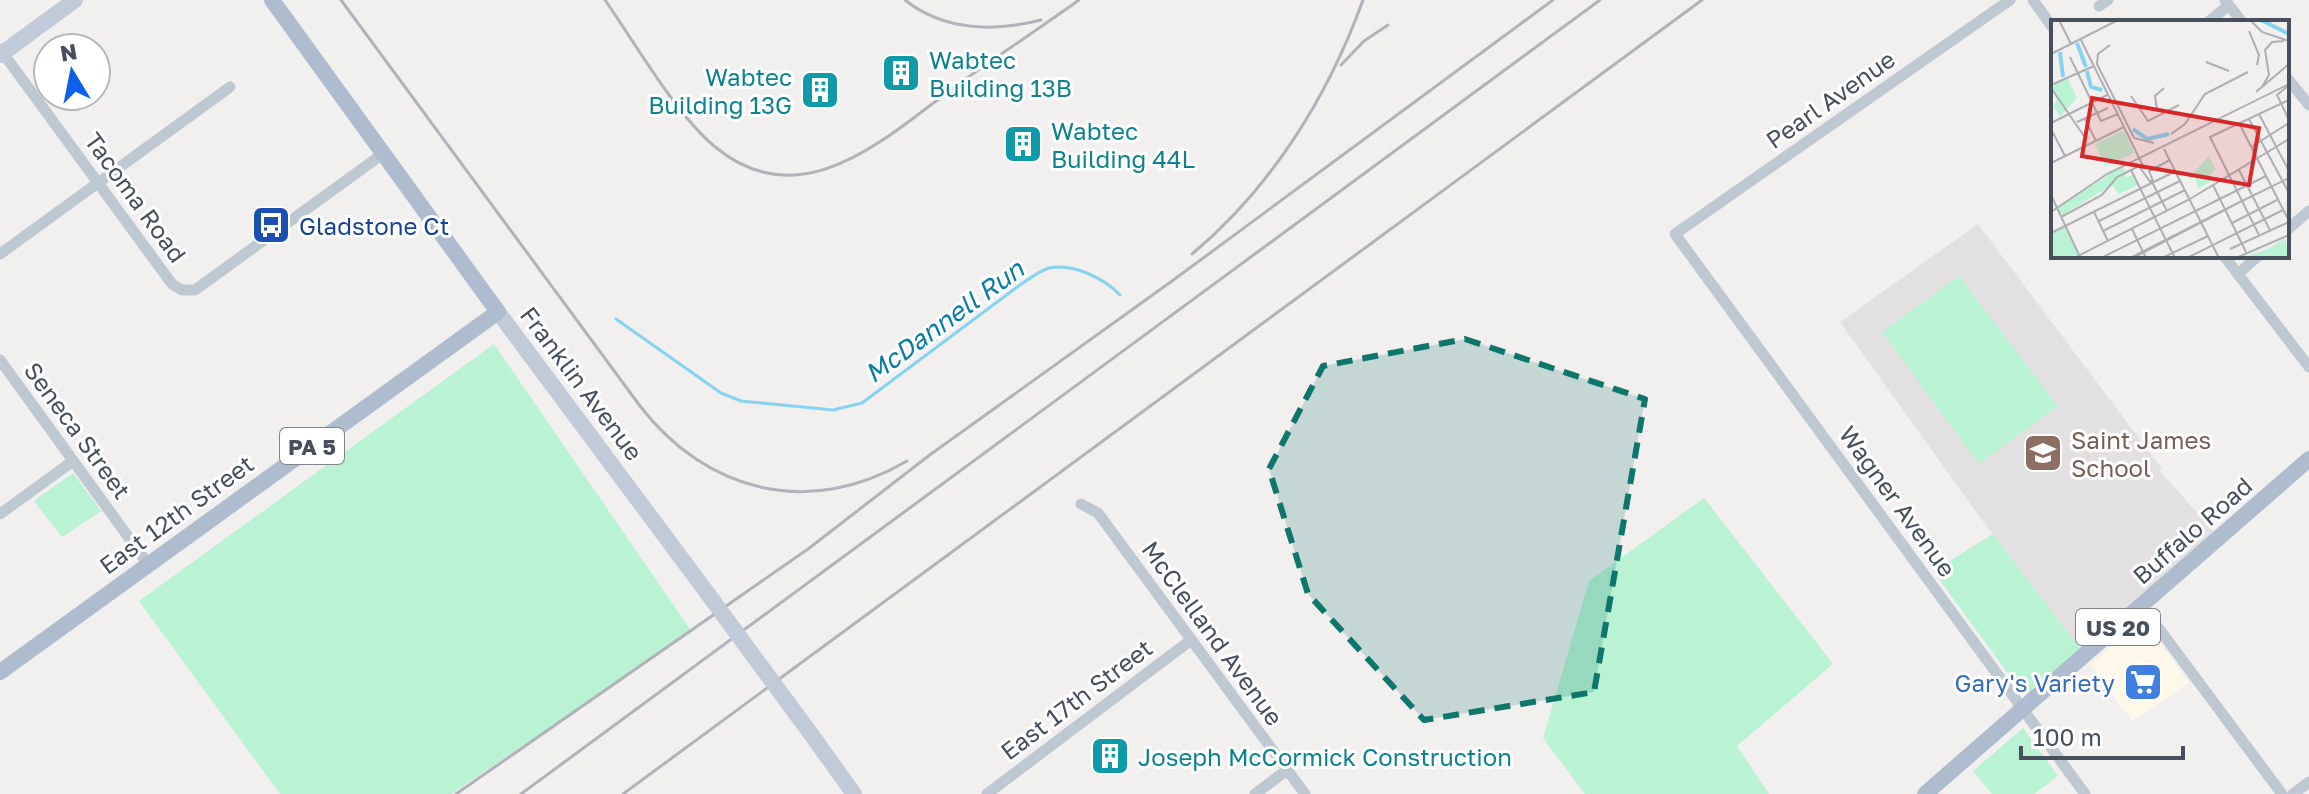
<svg xmlns="http://www.w3.org/2000/svg" width="2309" height="794" font-family="'Golos Text',sans-serif">
	<style>
		.commercial { fill: #fdf8e7 }
		.education { fill: #e3e0e1 }
		.green { fill: #baf2d4 }
		.lines { fill: none; stroke-linecap: round; stroke-linejoin: round }
		.stream { stroke: #85d3f1; stroke-width: 3 }
		.street { stroke: #bec8d2; stroke-width: 11 }
		.secondary { stroke: #c0cad9; stroke-width: 16 }
		.primary { stroke: #adbccf; stroke-width: 16 }
		.rail { stroke: #b0b3ba; stroke-width: 3 }
		.secondary-bridge { stroke: #c0cad9; stroke-width: 16 }
		.marked { fill: #0f766e; fill-opacity: 0.2; stroke: #0f766e; stroke-width: 6; stroke-dasharray: 16 10; stroke-linejoin: round }
		.labels { text-anchor: middle; dominant-baseline: central; stroke-width: 6; stroke-linejoin: round; paint-order: stroke }
		.shield { fill: #fff; stroke: #7e848e; stroke-width: 2 }
		.shield-label { font-size: 22px; font-weight: bold; fill: #46505d }
		.culture-label { font-size: 24px; fill: #0d838f; stroke: #fff; text-anchor: start }
		.street-label { font-size: 24px; fill: #46505d; stroke: #fff }
		.transit-label { font-size: 24px; fill: #164399; stroke: #fff; text-anchor: start }
		.education-label { font-size: 24px; fill: #785e54; stroke: #fff; text-anchor: start }
		.shop-label { font-size: 24px; fill: #366cbe; stroke: #fff; text-anchor: end }
		.water-label { font-size: 26px; font-style: italic; fill: #057baa; stroke: #fff }
		.inset-river { fill: none; stroke: #85d3f1; stroke-width: 4 }
		.inset-road { fill: none; stroke: #adafb5; stroke-width: 2 }
		.view { fill: #d62828; fill-opacity: 0.15; stroke: #d62828; stroke-width: 4 }
		.inset-edge { fill: none; stroke: #46505d; stroke-width: 4 }
	</style>
	<rect width="100%" height="100%" fill="#f2efef"/>
	<path class="commercial" d="M 2141,623 L 2147,625 L 2189,683 L 2132,721 L 2090,664 Z"/>
	<path class="education" d="M 1978,224 L 2162,469 L 2160,471 L 2216,534 L 2082,651 L 1979,516 L 1840,322 Z"/>
	<path class="green" d="M 1959,276 L 2058,406 L 1979,464 L 1882,332 Z
		M 494,344 L 692,632 L 451,794 L 280,794 L 139,601 Z
		M 73,473 L 101,511 L 62,537 L 34,501 Z
		M 1704,498 L 1833,664 L 1737,746 L 1769,794 L 1585,794 L 1543,738 L 1589,581 Z
		M 1993,534 L 2082,651 L 2028,695 L 2021,691 L 1933,571 Z
		M 2023,728 L 2058,776 L 2034,794 L 1992,794 L 1973,771 Z"/>
	<g class="lines">
		<path class="stream" d="M 616,319 L 721,393 L 741,401 L 833,410 L 862,403 L 1020,285 C 1029,279 1039,271 1049,268 C 1073,263 1104,278 1120,295"/>
		<path class="street" d="M 2010,0 L 1675,234 L 2085,794
			M 2033,0 L 2053,28
			M 2225,0 L 2242,22
			M 2099,6 L 2108,0
			M 2208,22 L 2229,5
			M 0,49 L 172,284 L 182,290 L 195,290 L 384,153
			M 2287,78 L 2309,105
			M 2287,230 L 2309,211
			M 0,254 L 230,87
			M 2224,256 L 2309,367
			M 2238,274 L 2258,256
			M 0,360 L 148,564
			M 1081,504 L 1098,513 L 1305,794
			M 0,514 L 73,461
			M 2142,606 L 2282,794
			M 987,794 L 1191,640
			M 1255,794 L 1287,770
			M 2293,794 L 2309,782"/>
		<path class="secondary" d="M 0,55 L 75,0
			M 498,312 L 708,594
			M 816,741 L 854,794"/>
		<path class="primary" d="M 0,672 L 498,312 L 272,0
			M 1925,794 L 2309,459"/>
		<path class="rail" d="M 341,0 L 640,406 C 707,493 810,518 907,461
			M 605,0 C 635,43 675,113 714,146 C 803,221 888,135 960,83 C 999,55 1040,28 1079,0
			M 905,0 C 944,31 995,32 1041,20
			M 1341,65 L 1364,41 L 1388,25
			M 1192,254 C 1271,188 1328,97 1363,0
			M 456,794 L 808,549 L 931,454 L 1172,281 L 1553,0
			M 521,794 L 1600,0
			M 623,794 L 1702,0"/>
		<path class="secondary-bridge" d="M 708,594 L 816,741"/>
	</g>
	<path class="marked" d="M 1465,339 L 1645,399 L 1594,692 L 1424,720 L 1308,594 L 1269,469 L 1323,366 Z"/>
	<defs>
		<symbol id="building-square" viewBox="-11 -11 22 22"><rect x="-9" y="-9" width="18" height="18" rx="4" fill="#0f9aa8" stroke="#fff"/><path d="M-4-6H4V6H1V3H-1V6H-4ZM-2.5-4.3h1.7v1.8h-1.7ZM.8-4.3h1.7v1.8H.8ZM-2.5-1h1.7V.8h-1.7ZM.8-1h1.7V.8H.8Z" fill="#fff"/></symbol>
		<symbol id="bus-square" viewBox="-11 -11 22 22"><rect x="-9" y="-9" width="18" height="18" rx="4" fill="#1a4fb4" stroke="#fff"/><path d="M-5-6H5V4H4V6H2V4H-2V6H-4V4H-5ZM-3.5-4V0h7V-4ZM-3.5 1.2v1.5H-2V1.2ZM2 1.2v1.5H3.5V1.2Z" fill="#fff"/></symbol>
		<symbol id="school-square" viewBox="-11 -11 22 22"><rect x="-9" y="-9" width="18" height="18" rx="4" fill="#8d6e63" stroke="#fff"/><path d="M0-5L7-2L0 1L-7-2ZM-4 1L0 2.5L4 1V4Q0 6-4 4Z" fill="#fff"/></symbol>
		<symbol id="supermarket-square" viewBox="-11 -11 22 22"><rect x="-9" y="-9" width="18" height="18" rx="4" fill="#3f7fe0" stroke="#fff"/><path d="M-6-5.5h2.5l.6 2H6L4.5 2H-2.5L-4.4-4H-6ZM-1.5 3.2a1.3 1.3 0 1 0 .1 0ZM3 3.2a1.3 1.3 0 1 0 .1 0Z" fill="#fff"/></symbol>
	</defs>
	<g fill-rule="evenodd">
		<use href="#building-square" x="879" y="51" width="44" height="44"/>
		<use href="#building-square" x="798" y="68" width="44" height="44"/>
		<use href="#building-square" x="1001" y="122" width="44" height="44"/>
		<use href="#bus-square" x="249" y="203" width="44" height="44"/>
		<use href="#school-square" x="2021" y="431" width="44" height="44"/>
		<use href="#supermarket-square" x="2121" y="660" width="44" height="44"/>
		<use href="#building-square" x="1088" y="734" width="44" height="44"/>
	</g>
	<g class="labels">
		<g class="shield">
			<rect x="280" y="428" width="64" height="36" rx="6"/>
			<rect x="2076" y="609" width="84" height="36" rx="6"/>
		</g>
		<g class="shield-label">
			<text x="312" y="446">PA 5</text>
			<text x="2118" y="627">US 20</text>
		</g>
		<g class="culture-label">
			<text x="929" y="59">Wabtec<tspan x="929" dy="28">Building 13B</tspan></text>
			<text x="792" y="76" text-anchor="end">Wabtec<tspan x="792" dy="28">Building 13G</tspan></text>
			<text x="1051" y="130">Wabtec<tspan x="1051" dy="28">Building 44L</tspan></text>
			<text x="1138" y="756">Joseph McCormick Construction</text>
		</g>
		<g class="street-label">
			<text transform="translate(1830 99) rotate(-35)">Pearl Avenue</text>
			<text transform="translate(136 197) rotate(54)">Tacoma Road</text>
			<text transform="translate(582 383) rotate(53)">Franklin Avenue</text>
			<text transform="translate(78 430) rotate(54)">Seneca Street</text>
			<text transform="translate(1898 501) rotate(54)">Wagner Avenue</text>
			<text transform="translate(176 514) rotate(-36)">East 12th Street</text>
			<text transform="translate(2192 530) rotate(-41)">Buffalo Road</text>
			<text transform="translate(1213 633) rotate(54)">McClelland Avenue</text>
			<text transform="translate(1076 699) rotate(-37)">East 17th Street</text>
		</g>
		<g class="transit-label">
			<text x="299" y="225">Gladstone Ct</text>
		</g>
		<g class="education-label">
			<text x="2071" y="439">Saint James<tspan x="2071" dy="28">School</tspan></text>
		</g>
		<g class="shop-label">
			<text x="2115" y="682">Gary's Variety</text>
		</g>
		<g class="water-label">
			<text transform="translate(944 321) rotate(-36)">McDannell Run</text>
		</g>
	</g>
	<g transform="translate(2051 20)">
		<rect width="238" height="238" fill="#f2efef"/>
		<path d="M 17,59 L 26,78 L 9,97 L 3,87 L 0,91 L 6,80 L 0,65 ZM 73,110 L 83,133 L 54,146 L 44,124 ZM 158,136 L 165,150 L 158,155 L 160,161 L 147,169 L 143,152 ZM 72,146 L 75,157 L 82,155 L 87,165 L 68,174 L 61,165 L 11,195 L 7,187 ZM 14,207 L 27,235 L 1,238 L 0,214 ZM 234,218 L 238,238 L 192,238 L 219,228 Z" fill="#baf2d4"/>
		<path class="inset-river" d="M 210,0 L 238,14M 26,23 L 35,47M 9,32 L 12,57M 36,51 L 40,67 L 51,70M 82,109 L 96,119 L 118,114"/>
		<path class="inset-road" d="M 8,0 L 20,24M 199,0 L 211,12 L 238,21M 198,11 L 208,35 L 206,45M 59,25 L 47,34 L 46,44 L 83,118 L 103,123M 0,34 L 67,0M 19,37 L 50,101 L 67,94M 155,42 L 178,51M 0,65 L 43,46M 238,65 L 226,75 L 238,100M 211,67 L 218,55 L 214,30 L 221,22 L 233,21M 0,68 L 33,116M 205,72 L 238,44M 80,76 L 97,101 L 128,85M 106,89 L 104,76 L 113,68M 208,94 L 238,151M 34,99 L 45,121M 198,99 L 238,173M 26,102 L 57,88M 0,103 L 56,75M 188,103 L 238,201M 73,107 L 93,148M 0,109 L 14,136M 120,114 L 134,104 L 154,74 L 197,52M 200,127 L 238,103M 113,129 L 168,238M 0,143 L 73,107 L 29,18M 80,150 L 124,238M 188,150 L 219,210M 100,160 L 116,191M 102,161 L 98,151 L 119,140M 162,165 L 195,232M 0,175 L 29,237M 189,182 L 238,158M 0,192 L 56,154 L 238,64M 43,192 L 57,221M 10,197 L 51,175 L 66,157 L 88,146 L 100,163M 48,201 L 129,161M 181,203 L 226,180M 81,209 L 95,238M 52,211 L 134,170M 0,213 L 125,151M 208,215 L 159,117 L 238,80M 179,229 L 238,202M 23,238 L 139,179 L 238,119M 50,238 L 215,156M 79,238 L 189,182 L 82,238M 111,238 L 157,216M 136,238 L 232,190M 185,238 L 238,215"/>
		<path class="view" d="M 41,78 L 208,108 L 198,165 L 31,136 Z"/>
		<rect width="238" height="238" class="inset-edge"/>
	</g>
	<g transform="translate(72 72) rotate(350)"><circle r="38" fill="#ffffff" stroke="#b5b9be" stroke-width="2"/>
	<path d="M0-6L14 30L0 20L-14 30Z" fill="#0e5fec"/>
	<text y="-12" font-size="22" font-weight="bold" text-anchor="middle" fill="#46505d">N</text>
	</g>
	<path d="M2021 746v12h162v-12" fill="none" stroke="#46505d" stroke-width="4"/>
	<text x="2033" y="746" font-size="24" fill="#46505d" stroke="#ffffff" stroke-width="6" paint-order="stroke">100 m</text>
</svg>
